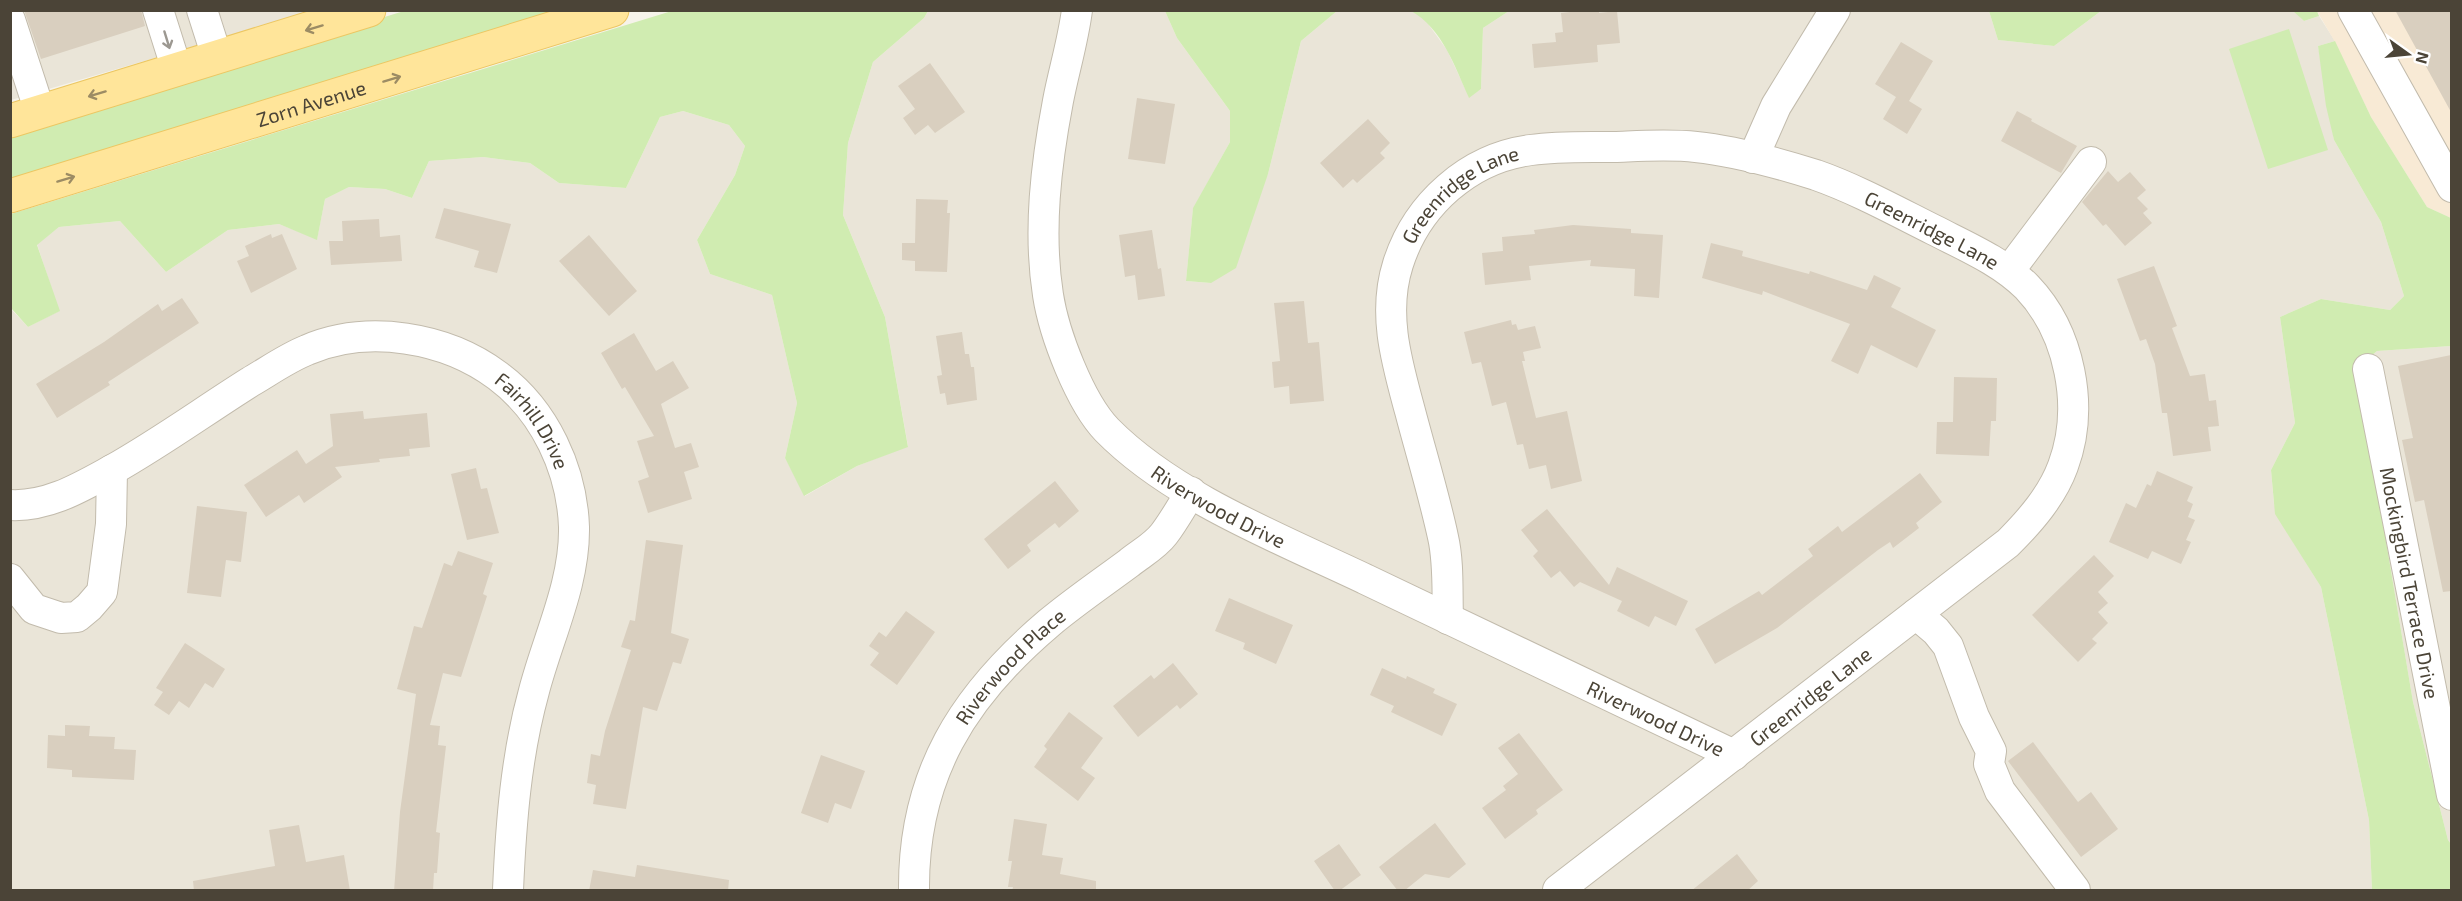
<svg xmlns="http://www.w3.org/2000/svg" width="2462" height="901" font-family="'Exo 2',sans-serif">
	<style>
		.residential { fill: #eae5d8 }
		.commercial { fill: #f8ead5 }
		.green { fill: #d0ecb1 }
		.building { fill: #d9cfbf }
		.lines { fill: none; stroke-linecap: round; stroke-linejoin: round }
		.minor-casing { stroke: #c2bbac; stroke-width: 32 }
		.major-casing { stroke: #ecc763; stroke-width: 35 }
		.minor { stroke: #fff; stroke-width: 30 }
		.major { stroke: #ffe59a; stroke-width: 33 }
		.oneway { stroke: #9c8c64 }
		.oneway2 { stroke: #9c9891 }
		.labels { text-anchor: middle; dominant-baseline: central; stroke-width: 4.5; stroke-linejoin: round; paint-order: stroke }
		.street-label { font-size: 20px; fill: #4b4437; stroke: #fff }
	</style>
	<rect width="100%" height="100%" fill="#f6f3ea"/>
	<path class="residential" d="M 2293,10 L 2304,21 L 2319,16 L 2335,41 L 2318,46 L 2334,140 L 2381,222 L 2404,296 L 2390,310 L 2321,299 L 2280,317 L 2295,423 L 2271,470 L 2274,504 L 2285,529 L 2321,587 L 2369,820 L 2372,890 L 11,890 L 10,308 L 28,327 L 59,311 L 37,244 L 59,227 L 120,221 L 166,272 L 228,230 L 279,224 L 317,239 L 325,199 L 349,187 L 385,189 L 412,198 L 429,161 L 483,157 L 530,163 L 559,183 L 626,188 L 660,117 L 683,111 L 729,125 L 745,146 L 735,175 L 697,240 L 710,274 L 772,295 L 797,403 L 785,458 L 805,496 L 857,466 L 908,446 L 885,317 L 843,215 L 848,143 L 873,62 L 924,18 L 928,11 L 1165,11 L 1177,38 L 1230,111 L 1230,142 L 1193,209 L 1186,281 L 1210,283 L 1268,174 L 1301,41 L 1337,11 L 1411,11 L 1423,17 L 1447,50 L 1469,97 L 1481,89 L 1483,28 L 1509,11 L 1989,11 L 1998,40 L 2054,46 L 2101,11 Z
		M 11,11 L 315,11 L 11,100 Z
		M 2451,346 L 2451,844 L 2448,840 L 2413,702 L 2357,368 L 2377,351 Z"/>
	<path class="commercial" d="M 2317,11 L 2451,11 L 2451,218 L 2427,207 L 2371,117 L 2335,42 Z"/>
	<path class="green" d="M 675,10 L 928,11 L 924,18 L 873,62 L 848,143 L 843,215 L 885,317 L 908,447 L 857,466 L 804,496 L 785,458 L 797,403 L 772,295 L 710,274 L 697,240 L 735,175 L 745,146 L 729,125 L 683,111 L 660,117 L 626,188 L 559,183 L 530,163 L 483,157 L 429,161 L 412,198 L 385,189 L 349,187 L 325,199 L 317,240 L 279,224 L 228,230 L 166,272 L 120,221 L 59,227 L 37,245 L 60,311 L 28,327 L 11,308 L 11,214 Z
		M 404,11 L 564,11 L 11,183 L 11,132 Z
		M 1165,11 L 1337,11 L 1301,41 L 1268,174 L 1236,268 L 1211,283 L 1186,281 L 1193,208 L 1230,142 L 1230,111 L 1177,38 Z
		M 1411,11 L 1509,11 L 1483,28 L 1481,89 L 1469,98 C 1455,67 1442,28 1411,11 Z
		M 1989,11 L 1989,10 L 2101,11 L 2054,46 L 1998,40 Z
		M 2293,11 L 2317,11 L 2319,16 L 2304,21 Z
		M 2289,29 L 2328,150 L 2268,169 L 2229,49 Z
		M 2335,41 L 2371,117 L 2427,207 L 2451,218 L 2451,346 L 2377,351 L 2357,368 L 2413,702 L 2448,840 L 2451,844 L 2451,890 L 2372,890 L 2369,820 L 2321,587 L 2275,514 L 2271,470 L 2295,423 L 2280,317 L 2321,299 L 2390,310 L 2404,296 L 2381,222 L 2334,140 L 2326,106 L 2318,46 Z"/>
	<path class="building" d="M 24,10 L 141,10 L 145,26 L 41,59 Z
		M 1587,10 L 1599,10 L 1599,13 L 1617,11 L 1620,43 L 1597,45 L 1598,62 L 1534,68 L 1532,44 L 1556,42 L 1555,33 L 1563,32 L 1561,13 Z
		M 2395,10 L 2451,10 L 2451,112 Z
		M 1901,42 L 1933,61 L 1909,101 L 1922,109 L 1907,134 L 1883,119 L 1896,97 L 1875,84 Z
		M 930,63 L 965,112 L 935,133 L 928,125 L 915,135 L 903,118 L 915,109 L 898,86 Z
		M 1137,98 L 1175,104 L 1165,164 L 1128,159 Z
		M 2017,111 L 2032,119 L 2031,121 L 2077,146 L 2061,173 L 2001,141 Z
		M 1368,119 L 1390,143 L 1380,153 L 1385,158 L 1357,183 L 1353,179 L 1343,188 L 1320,163 Z
		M 2108,171 L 2118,182 L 2130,172 L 2146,190 L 2137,198 L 2148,209 L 2143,213 L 2152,223 L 2125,246 L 2106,224 L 2103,226 L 2082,202 Z
		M 916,199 L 948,200 L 947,213 L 950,213 L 947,272 L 915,271 L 915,261 L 902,260 L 902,243 L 915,243 Z
		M 444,208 L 511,224 L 497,273 L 474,267 L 479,251 L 435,238 Z
		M 379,219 L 380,237 L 400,235 L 402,261 L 331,265 L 329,241 L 343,241 L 342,221 Z
		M 1573,225 L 1631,229 L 1631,233 L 1663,235 L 1659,298 L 1634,296 L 1635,269 L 1590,266 L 1591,260 L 1529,266 L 1531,280 L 1485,285 L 1482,253 L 1503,251 L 1502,237 L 1535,234 L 1534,230 Z
		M 1152,230 L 1158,269 L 1161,268 L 1165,296 L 1138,300 L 1135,275 L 1125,277 L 1119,235 Z
		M 271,234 L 272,238 L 282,234 L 297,269 L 251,293 L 237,261 L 249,256 L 245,246 Z
		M 589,235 L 637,291 L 609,316 L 559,261 Z
		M 1711,243 L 1743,251 L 1742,256 L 1809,274 L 1810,271 L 1867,290 L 1874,275 L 1901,288 L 1891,307 L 1936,330 L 1917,368 L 1871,345 L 1858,374 L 1831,361 L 1850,324 L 1763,291 L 1762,295 L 1702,278 Z
		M 2154,266 L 2177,326 L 2172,328 L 2190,376 L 2205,374 L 2209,401 L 2216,400 L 2219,426 L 2208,427 L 2211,451 L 2173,456 L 2167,413 L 2162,413 L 2155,364 L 2146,339 L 2140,341 L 2117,279 Z
		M 182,298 L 199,323 L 108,382 L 110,385 L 57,418 L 36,384 L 104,342 L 158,304 L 162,311 Z
		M 1304,301 L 1308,343 L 1319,342 L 1324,401 L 1290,404 L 1289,386 L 1274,388 L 1272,362 L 1280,361 L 1274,303 Z
		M 1511,320 L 1512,325 L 1516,324 L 1518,330 L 1535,326 L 1541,348 L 1523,352 L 1525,361 L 1522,361 L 1536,418 L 1567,411 L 1582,481 L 1551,489 L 1546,465 L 1529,469 L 1523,444 L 1517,445 L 1506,402 L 1492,406 L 1481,362 L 1472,364 L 1464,332 Z
		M 962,332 L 965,354 L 969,354 L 971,367 L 974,367 L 977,400 L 947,405 L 945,393 L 940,394 L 937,376 L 942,375 L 936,336 Z
		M 634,333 L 656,371 L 673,361 L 689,388 L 661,404 L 675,448 L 691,443 L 699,467 L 684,472 L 692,499 L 648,513 L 638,481 L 649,477 L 637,441 L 654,436 L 625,387 L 622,389 L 601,353 Z
		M 2451,355 L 2451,591 L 2443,592 L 2424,500 L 2415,502 L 2402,440 L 2413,438 L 2398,366 Z
		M 1954,377 L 1997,378 L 1996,421 L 1991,421 L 1989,456 L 1936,454 L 1937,422 L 1953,422 Z
		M 363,411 L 364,419 L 427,413 L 430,447 L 409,449 L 410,456 L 379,459 L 380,462 L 335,467 L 342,477 L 304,503 L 299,495 L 266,517 L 244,485 L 297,450 L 306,464 L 333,446 L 330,414 Z
		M 476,468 L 481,489 L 487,488 L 499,533 L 467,540 L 451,474 Z
		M 2157,471 L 2193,487 L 2187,501 L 2193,504 L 2188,517 L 2195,520 L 2186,540 L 2191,542 L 2181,564 L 2152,551 L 2148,559 L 2109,542 L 2126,503 L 2136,508 L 2147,484 L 2151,486 Z
		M 1920,473 L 1942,502 L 1916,523 L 1919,528 L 1893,548 L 1890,542 L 1878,550 L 1777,628 L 1715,664 L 1695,629 L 1759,591 L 1762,595 L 1813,556 L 1808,549 L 1838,526 L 1842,532 Z
		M 1055,481 L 1079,511 L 1059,528 L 1055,523 L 1027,545 L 1031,551 L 1008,569 L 984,539 Z
		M 197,506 L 247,512 L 241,562 L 226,560 L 221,597 L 187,593 Z
		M 1547,509 L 1609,585 L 1617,567 L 1688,601 L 1676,626 L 1655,616 L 1649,627 L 1617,611 L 1622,601 L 1580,582 L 1574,587 L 1560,571 L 1551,578 L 1533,556 L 1538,551 L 1521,530 Z
		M 646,540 L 683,545 L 671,633 L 689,639 L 681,664 L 673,662 L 657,711 L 643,707 L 626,809 L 593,804 L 596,785 L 587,783 L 591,754 L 600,756 L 605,731 L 631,650 L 621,647 L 630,620 L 635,621 Z
		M 458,551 L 493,563 L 483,594 L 487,596 L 461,677 L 443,673 L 430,725 L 440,726 L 438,745 L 446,746 L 436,832 L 440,833 L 437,873 L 434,873 L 433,891 L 394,891 L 400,812 L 416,694 L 397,689 L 414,626 L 422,628 L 444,563 L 452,566 Z
		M 2094,555 L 2114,576 L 2098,592 L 2108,603 L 2098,612 L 2108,623 L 2092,639 L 2097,643 L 2078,662 L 2032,615 Z
		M 1229,598 L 1293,625 L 1276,664 L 1243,649 L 1245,643 L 1215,631 Z
		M 906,611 L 935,632 L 897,685 L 870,665 L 879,653 L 869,646 L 879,632 L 886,637 Z
		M 185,643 L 225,669 L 213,688 L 205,683 L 189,708 L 179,701 L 169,715 L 154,705 L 163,692 L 156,688 Z
		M 1173,663 L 1198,694 L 1180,709 L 1177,705 L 1138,737 L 1113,706 L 1151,675 L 1154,679 Z
		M 1382,668 L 1406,679 L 1407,676 L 1435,689 L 1433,693 L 1457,704 L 1442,736 L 1391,712 L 1394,706 L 1370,695 Z
		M 1069,712 L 1103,738 L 1081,768 L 1095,778 L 1078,801 L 1034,767 L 1047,749 L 1044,746 Z
		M 65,725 L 90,726 L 89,736 L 115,737 L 114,749 L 136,750 L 134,780 L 72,777 L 72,770 L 47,768 L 48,735 L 65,736 Z
		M 1519,733 L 1563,790 L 1536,810 L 1538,814 L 1505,839 L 1482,808 L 1506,790 L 1503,786 L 1518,774 L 1498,748 Z
		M 2033,742 L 2078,802 L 2091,792 L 2118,829 L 2081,857 L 2008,761 Z
		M 821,755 L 865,771 L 851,809 L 835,803 L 828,823 L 801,813 Z
		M 1014,819 L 1047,824 L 1042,855 L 1063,858 L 1060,874 L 1096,881 L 1096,891 L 1012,891 L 1013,887 L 1008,887 L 1012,861 L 1008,861 Z
		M 1435,823 L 1466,864 L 1449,878 L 1425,874 L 1404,891 L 1398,891 L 1379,867 Z
		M 299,825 L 306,862 L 344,855 L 350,891 L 194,891 L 193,881 L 275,866 L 269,830 Z
		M 1339,844 L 1361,875 L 1339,891 L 1335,891 L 1314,861 Z
		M 1737,854 L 1758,881 L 1747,891 L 1691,891 Z
		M 637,865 L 729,880 L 728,891 L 589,891 L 593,870 L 635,877 Z"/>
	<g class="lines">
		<defs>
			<g id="minor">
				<path d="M 158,10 L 177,70"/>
				<path d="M 202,10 L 217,57"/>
				<path id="s1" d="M 1077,10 C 1073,41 1064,70 1058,101 C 1046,164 1038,231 1048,295 C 1054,334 1080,402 1107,430 C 1173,497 1281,539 1365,579 C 1488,638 1611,697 1734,755"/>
				<path d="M 2353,10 L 2452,187"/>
				<path d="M 10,20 L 40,112"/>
				<path d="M 1753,158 L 1776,106 L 1835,10"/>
				<path d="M 2009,271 L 2091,162"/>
				<path id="s2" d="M 2368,369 L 2452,795"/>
				<path id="s3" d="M 10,505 C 48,507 81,487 112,470 C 160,443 204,411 250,382 C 269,371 287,358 307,350 C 368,324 446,337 498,376 C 545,411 572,470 574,527 C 575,584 548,637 534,691 C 516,756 511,823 508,890"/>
				<path d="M 10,579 L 34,609 L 61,618 L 77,617 L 89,607 L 102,592 L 111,524 L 112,470"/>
				<path d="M 1916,614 L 1936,631 L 1948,646 L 1974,717 L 1991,751 L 1989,764 L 2000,791 L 2075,890"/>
				<path id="s4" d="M 1448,619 C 1447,592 1449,563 1443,537 C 1434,495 1421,453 1410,411 C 1397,363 1382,314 1398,264 C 1417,204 1469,158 1531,150 C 1558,146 1586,147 1614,147 C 1641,146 1669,144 1696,147 C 1736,151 1778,163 1816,175 C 1856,189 1896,211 1934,230 C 1965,246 2001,261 2027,287 C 2070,332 2085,407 2063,466 C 2052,496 2030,521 2008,543 L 1558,890"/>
				<path id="s5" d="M 914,890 C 913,775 963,696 1049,623 C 1074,602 1102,583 1129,563 C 1140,554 1155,546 1164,534 C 1174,521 1182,506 1191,492"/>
			</g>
			<g id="major">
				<path d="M 10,121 L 369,10"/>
				<path id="s6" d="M 10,196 L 612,10"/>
			</g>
		</defs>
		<use href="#minor" class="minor-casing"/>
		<use href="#major" class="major-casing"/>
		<use href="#minor" class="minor"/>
		<use href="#major" class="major"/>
	</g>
	<defs><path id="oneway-shaft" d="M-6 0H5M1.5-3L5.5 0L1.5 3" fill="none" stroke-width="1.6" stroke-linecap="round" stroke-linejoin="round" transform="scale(1.5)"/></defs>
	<g class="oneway">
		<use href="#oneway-shaft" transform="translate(314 28) rotate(163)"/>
		<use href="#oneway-shaft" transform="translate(392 79) rotate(-17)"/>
		<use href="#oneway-shaft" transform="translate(97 94) rotate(163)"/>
		<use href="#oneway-shaft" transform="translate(66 179) rotate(-17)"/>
	</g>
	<use class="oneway2" href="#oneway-shaft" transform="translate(167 40) rotate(73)"/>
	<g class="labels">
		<g class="street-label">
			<text stroke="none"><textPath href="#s6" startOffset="315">Zorn Avenue</textPath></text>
			<text stroke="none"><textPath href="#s4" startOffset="460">Greenridge Lane</textPath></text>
			<text stroke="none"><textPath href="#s4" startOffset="964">Greenridge Lane</textPath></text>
			<text stroke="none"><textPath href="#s3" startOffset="597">Fairhill Drive</textPath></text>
			<text stroke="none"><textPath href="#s1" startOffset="573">Riverwood Drive</textPath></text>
			<text stroke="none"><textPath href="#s2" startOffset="218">Mockingbird Terrace Drive</textPath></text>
			<text stroke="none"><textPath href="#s5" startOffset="252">Riverwood Place</textPath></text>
			<text transform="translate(1810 696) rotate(-38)">Greenridge Lane</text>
			<text stroke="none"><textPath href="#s1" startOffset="1059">Riverwood Drive</textPath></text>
		</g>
	</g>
	<rect width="2462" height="901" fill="none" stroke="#4b4437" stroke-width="24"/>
	<g transform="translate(2408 54) rotate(105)" stroke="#ffffff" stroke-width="4.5" paint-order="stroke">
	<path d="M0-4.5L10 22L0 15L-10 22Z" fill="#4b4437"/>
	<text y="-9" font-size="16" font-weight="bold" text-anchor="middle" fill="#4b4437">N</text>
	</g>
</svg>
